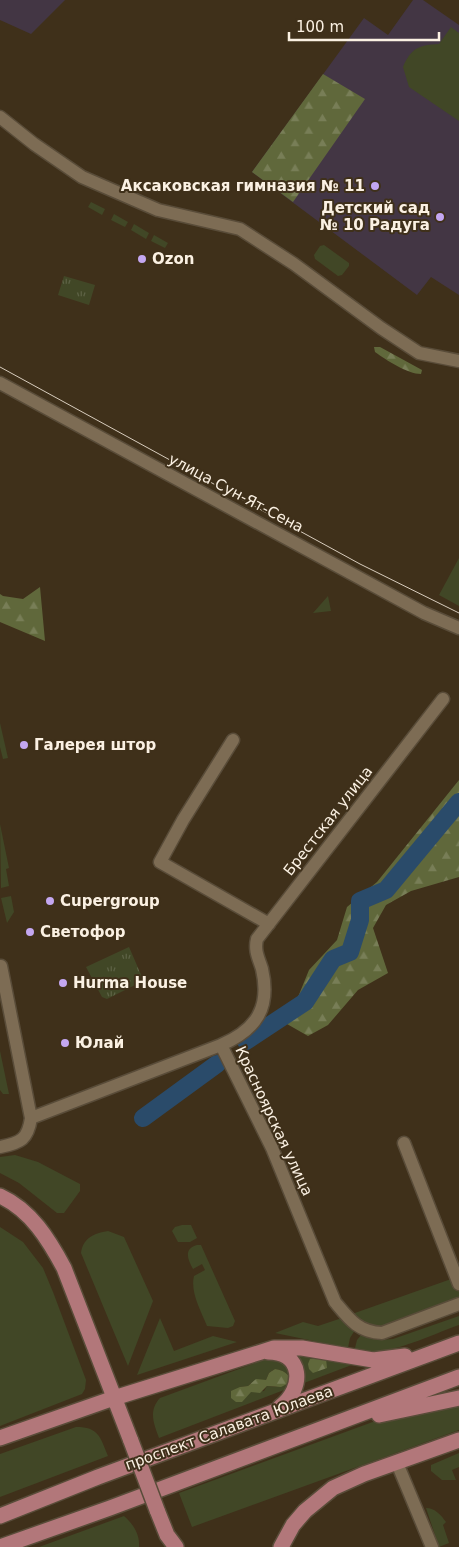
<svg xmlns="http://www.w3.org/2000/svg" width="459" height="1547" font-family="'DejaVu Sans',sans-serif">
	<style>
		.education { fill: #433644 }
		.grass { fill: #414726 }
		.forest { fill: url(#forest-firs) }
		.park { fill: url(#park-tufts) }
		.lines { fill: none; stroke-linecap: round; stroke-linejoin: round }
		.river { stroke: #2a4b6a; stroke-width: 18 }
		.minor-casing { stroke: #594c39; stroke-width: 15 }
		.major-casing { stroke: #594c39; stroke-width: 18 }
		.minor { stroke: #7d6c54; stroke-width: 12 }
		.major { stroke: #b2777a; stroke-width: 15 }
		.tram { stroke: #d8cdbe; stroke-width: 1 }
		.major-bridge-casing { stroke: #594c39; stroke-width: 18; stroke-linecap: butt }
		.major-bridge { stroke: #b2777a; stroke-width: 15 }
		.poi-dot { fill: #c4a7f1; stroke: #3f301a; stroke-width: 2 }
		.labels { text-anchor: middle; dominant-baseline: central; stroke-width: 4; stroke-linejoin: round; paint-order: stroke }
		.poi-label { font-size: 15px; font-weight: bold; fill: #fbf1e3; stroke: #3f301a; text-anchor: start }
		.street-label { font-size: 15px; fill: #fbf1e3; stroke: #3f301a }
	</style>
	<defs>
		<pattern id="forest-firs" width="22" height="20" patternUnits="userSpaceOnUse" patternTransform="scale(1.25)"><rect width="22" height="20" fill="#60683b"/><path d="M5 1l3.5 6h-7zM16 11l3.5 6h-7z" fill="#787e57"/></pattern>
		<pattern id="park-tufts" width="24" height="20" patternUnits="userSpaceOnUse" patternTransform="scale(1.25)"><rect width="24" height="20" fill="#414726"/><path d="M3 7l-1-3M5 7V3M7 7l1-3M15 17l-1-3M17 17v-4M19 17l1-3" fill="none" stroke="#5d6245"/></pattern>
	</defs>
	<rect width="100%" height="100%" fill="#3f301a"/>
	<path class="education" d="M 0,0 L 65,0 L 31,34 L 0,20 Z
		M 413,0 L 423,0 L 459,25 L 459,295 L 431,277 L 417,295 L 252,172 L 364,18 L 388,35 Z"/>
	<path class="grass" d="M 451,27 L 459,33 L 459,121 L 409,87 L 403,67 C 411,48 419,45 439,44 Z
		M 91,202 L 105,209 L 102,215 L 88,207 Z
		M 114,214 L 128,222 L 125,227 L 111,220 Z
		M 134,224 L 149,233 L 146,239 L 131,230 Z
		M 154,235 L 168,243 L 165,248 L 151,241 Z
		M 324,245 L 349,263 L 349,266 L 342,275 L 338,276 L 315,259 L 314,255 L 320,246 Z
		M 459,558 L 459,606 L 439,595 Z
		M 328,596 L 331,611 L 313,613 Z
		M 0,723 L 8,758 L 3,759 L 0,747 Z
		M 0,824 L 9,868 L 6,869 L 9,886 L 1,888 Z
		M 11,896 L 14,912 L 7,923 L 1,898 Z
		M 0,1051 L 9,1094 L 3,1094 L 0,1090 Z
		M 15,1155 L 38,1162 L 80,1184 L 80,1191 L 64,1213 L 57,1213 L 19,1183 L 0,1173 L 0,1157 Z
		M 182,1225 L 191,1225 L 197,1238 L 190,1242 L 178,1242 L 172,1231 L 175,1227 Z
		M 0,1227 L 23,1242 L 43,1268 L 53,1292 L 86,1380 L 85,1389 L 82,1394 L 0,1426 Z
		M 108,1231 L 124,1237 L 153,1301 L 128,1366 L 81,1253 C 83,1238 94,1233 108,1231 Z
		M 197,1245 L 201,1245 L 235,1321 L 233,1326 L 228,1328 L 207,1326 C 201,1311 190,1292 194,1276 L 205,1270 L 202,1264 L 193,1269 C 188,1260 183,1249 197,1245 Z
		M 454,1278 L 459,1291 L 459,1301 L 381,1330 L 361,1325 L 352,1314 Z
		M 459,1316 L 459,1325 C 425,1337 391,1356 354,1352 L 357,1340 L 361,1335 L 379,1340 L 393,1339 Z
		M 160,1318 L 174,1351 L 213,1336 L 237,1342 L 137,1375 Z
		M 342,1318 L 355,1330 L 350,1338 L 348,1348 L 275,1333 L 303,1322 L 318,1326 Z
		M 293,1351 L 357,1363 L 304,1383 Z
		M 274,1356 L 287,1363 L 292,1380 C 287,1373 283,1370 275,1369 L 269,1373 L 266,1380 L 251,1383 L 248,1386 L 240,1387 L 251,1392 L 264,1391 L 267,1386 L 276,1387 L 291,1382 L 284,1390 L 159,1438 C 154,1424 148,1411 160,1398 Z
		M 459,1403 L 459,1430 L 192,1527 L 179,1493 L 389,1416 Z
		M 76,1427 C 99,1427 100,1437 108,1456 L 0,1497 L 0,1454 Z
		M 459,1453 L 459,1467 L 452,1470 L 456,1480 L 442,1480 L 431,1471 L 431,1465 Z
		M 426,1508 C 435,1508 441,1515 446,1522 L 443,1525 L 449,1543 L 439,1547 Z
		M 124,1516 C 133,1524 140,1534 139,1547 L 39,1547 Z"/>
	<path class="forest" d="M 323,74 L 365,99 L 293,202 L 252,172 Z
		M 374,347 L 380,347 L 422,370 L 421,374 C 408,374 386,360 375,352 Z
		M 40,587 L 45,641 L 0,622 L 0,594 L 3,596 L 23,599 Z
		M 459,780 L 459,877 L 411,891 L 386,905 L 373,928 L 388,973 L 358,990 L 328,1025 L 308,1036 L 287,1024 L 309,970 L 337,940 L 347,907 L 377,882 Z
		M 322,1358 L 326,1359 L 327,1368 L 313,1373 L 309,1369 L 308,1364 L 310,1359 Z
		M 275,1369 C 283,1370 287,1373 292,1380 L 291,1382 L 281,1387 L 267,1386 L 260,1393 L 251,1392 L 242,1402 L 236,1402 L 231,1398 L 231,1391 L 240,1387 L 248,1386 L 256,1379 L 266,1380 L 269,1373 Z"/>
	<path class="park" d="M 64,276 L 95,285 L 89,305 L 58,295 Z
		M 129,947 L 142,977 L 141,982 L 107,999 L 102,997 L 86,967 Z"/>
	<g class="lines">
		<path class="river" d="M 246,1041 L 305,1002 L 333,959 L 350,952 L 360,920 L 360,901 L 386,890 L 459,802
			M 143,1118 L 217,1064"/>
		<defs>
			<path id="minor" d="M 0,117 L 34,144 L 82,177 L 158,210 L 240,229 L 294,264 L 381,328 L 419,353 L 459,361
				M 0,383 L 424,613 L 459,628
				M 443,699 L 257,939 C 254,951 259,959 262,969 C 271,1008 256,1030 221,1045 L 272,1148 L 335,1302 C 349,1319 358,1332 382,1333 L 459,1304
				M 233,740 L 183,820 L 160,862 L 269,924
				M 31,1118 L 221,1045
				M 404,1143 L 459,1284
				M 0,1147 C 21,1143 28,1139 31,1118 L 1,966
				M 397,1463 L 432,1547"/>
			<path id="major" d="M 0,1196 C 31,1210 49,1240 64,1268 L 131,1441
				M 268,1352 C 303,1352 305,1388 280,1407
				M 379,1415 L 459,1398
				M 0,1438 L 114,1398 L 274,1348 L 302,1348 L 373,1360 L 405,1356
				M 157,1510 L 167,1535 L 176,1547
				M 0,1516 L 98,1477 L 459,1343
				M 0,1547 L 110,1508 L 459,1377
				M 281,1547 L 293,1525 L 305,1511 L 333,1488 L 364,1474 L 459,1440"/>
		</defs>
		<use href="#minor" class="minor-casing"/>
		<use href="#major" class="major-casing"/>
		<use href="#minor" class="minor"/>
		<use href="#major" class="major"/>
		<path class="tram" d="M 0,367 L 360,564 L 459,613"/>
		<defs>
			<path id="major-bridge" d="M 131,1441 L 157,1510"/>
		</defs>
		<use href="#major-bridge" class="major-bridge-casing"/>
		<use href="#major-bridge" class="major-bridge"/>
	</g>
	<g class="poi-dot">
		<circle cx="375" cy="186" r="5"/>
		<circle cx="440" cy="217" r="5"/>
		<circle cx="142" cy="259" r="5"/>
		<circle cx="24" cy="745" r="5"/>
		<circle cx="50" cy="901" r="5"/>
		<circle cx="30" cy="932" r="5"/>
		<circle cx="63" cy="983" r="5"/>
		<circle cx="65" cy="1043" r="5"/>
	</g>
	<g class="labels">
		<g class="poi-label">
			<text x="365" y="186" text-anchor="end">Аксаковская гимназия № 11</text>
			<text x="430" y="208" text-anchor="end">Детский сад<tspan x="430" dy="17">№ 10 Радуга</tspan></text>
			<text x="152" y="259">Ozon</text>
			<text x="34" y="745">Галерея штор</text>
			<text x="60" y="901">Cupergroup</text>
			<text x="40" y="932">Светофор</text>
			<text x="73" y="983">Hurma House</text>
			<text x="75" y="1043">Юлай</text>
		</g>
		<g class="street-label">
			<text transform="translate(236 493) rotate(28)">улица Сун-Ят-Сена</text>
			<text transform="translate(328 821) rotate(-52)">Брестская улица</text>
			<text transform="translate(274 1121) rotate(65)">Красноярская улица</text>
			<text transform="translate(229 1428) rotate(-20)">проспект Салавата Юлаева</text>
		</g>
	</g>
	<path d="M289 32v8h150v-8" fill="none" stroke="#fbf1e3" stroke-width="2.5"/>
	<text x="296" y="32" font-size="15" fill="#fbf1e3" stroke="#3f301a" stroke-width="4" paint-order="stroke">100 m</text>
</svg>
